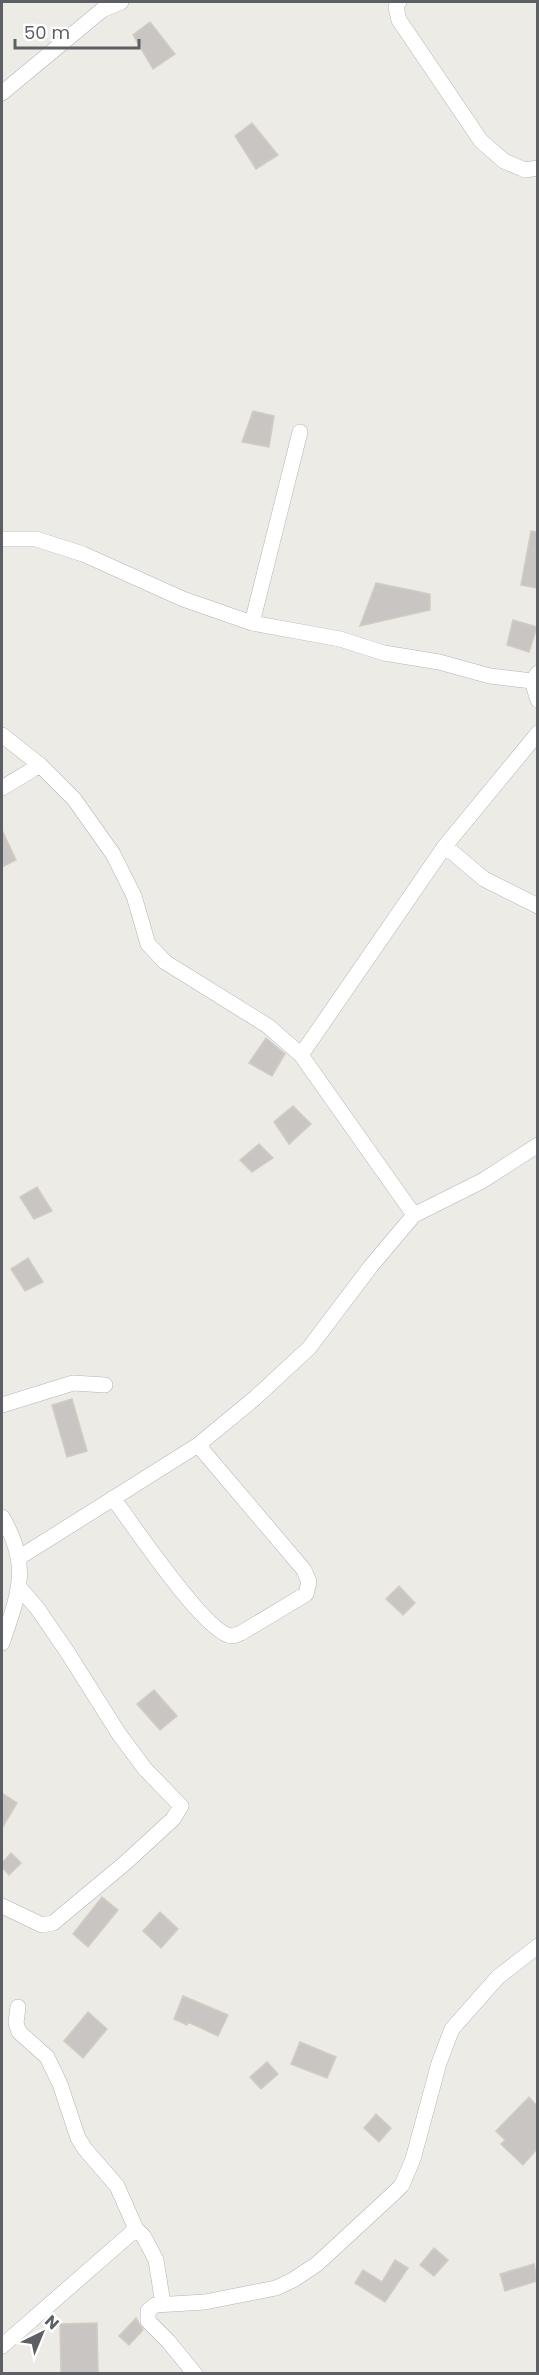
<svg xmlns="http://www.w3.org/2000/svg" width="539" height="2375" font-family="Poppins,sans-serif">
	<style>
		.building { fill: #c9c5c2; stroke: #d2ccc3; stroke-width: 1.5 }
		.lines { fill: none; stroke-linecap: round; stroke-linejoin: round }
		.minor-casing { stroke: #b2b5b8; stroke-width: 16 }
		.minor { stroke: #fff; stroke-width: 15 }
	</style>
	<rect width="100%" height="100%" fill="#edebe5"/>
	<path class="building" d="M 150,22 L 175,54 L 153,69 L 133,35 Z
		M 252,123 L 278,155 L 256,169 L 235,136 Z
		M 253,411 L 274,416 L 269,447 L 242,442 Z
		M 531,531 L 537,532 L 537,588 L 521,585 Z
		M 376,583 L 430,594 L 430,610 L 360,626 Z
		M 513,620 L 537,627 L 529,652 L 507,645 Z
		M 2,830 L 16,860 L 2,867 Z
		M 266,1038 L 285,1054 L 272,1076 L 249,1063 Z
		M 293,1106 L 311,1124 L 289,1144 L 274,1122 Z
		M 259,1144 L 273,1158 L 252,1172 L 240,1160 Z
		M 37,1187 L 52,1211 L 34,1219 L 20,1197 Z
		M 28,1258 L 43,1282 L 25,1291 L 11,1269 Z
		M 72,1399 L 87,1451 L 67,1457 L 52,1405 Z
		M 399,1586 L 415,1603 L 403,1615 L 386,1599 Z
		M 154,1690 L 177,1716 L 160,1730 L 137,1704 Z
		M 2,1793 L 17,1803 L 2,1828 Z
		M 11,1853 L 21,1863 L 9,1875 L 2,1867 L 2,1863 Z
		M 102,1897 L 118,1910 L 88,1947 L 73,1934 Z
		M 160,1912 L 178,1929 L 161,1948 L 143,1931 Z
		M 183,1996 L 228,2015 L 218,2036 L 188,2022 L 187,2025 L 174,2019 Z
		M 88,2012 L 107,2029 L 83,2058 L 64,2041 Z
		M 300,2042 L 336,2057 L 327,2078 L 291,2064 Z
		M 267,2062 L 278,2074 L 261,2089 L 250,2077 Z
		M 529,2097 L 537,2106 L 537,2149 L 523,2165 L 501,2144 L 505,2140 L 496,2131 Z
		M 376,2114 L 391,2128 L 379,2142 L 364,2128 Z
		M 434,2248 L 448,2260 L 434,2276 L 420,2265 Z
		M 395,2260 L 408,2268 L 385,2302 L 355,2283 L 363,2270 L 382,2282 Z
		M 534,2264 L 537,2281 L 505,2291 L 500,2274 Z
		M 136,2318 L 143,2330 L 129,2345 L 119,2336 Z
		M 97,2323 L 98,2373 L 61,2373 L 60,2324 Z"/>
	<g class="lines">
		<defs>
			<path id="minor" d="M 399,2 L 396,7 L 399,20 L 481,141 L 504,161 L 525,170 L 538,168
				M 2,93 L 102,10 L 121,2
				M 2,539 L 36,539 L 83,554 L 183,599 L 252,623 L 340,639 L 384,653 L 439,662 L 490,676 L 532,681
				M 252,623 L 300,432
				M 538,673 L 532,681 L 538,700
				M 2,735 L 40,765 L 74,799 L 113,854 L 134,896 L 148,944 L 165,962 L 268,1026 L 301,1055 L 414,1215
				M 2,788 L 40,765
				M 445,846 L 484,879 L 538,906
				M 301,1055 L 445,846 L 538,733
				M 2,1405 L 73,1383 L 105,1385
				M 113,1498 C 131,1522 206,1635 232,1636 C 235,1636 238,1634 241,1633 L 306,1594 L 309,1582 L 304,1570 L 198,1445
				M 2,1517 C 31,1565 19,1593 2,1643
				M 20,1557 L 198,1445 L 255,1398 L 309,1348 L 371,1266 L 414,1215 L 482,1181 L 538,1145
				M 2,1906 L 42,1925 L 53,1923 L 124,1864 L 173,1819 L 181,1806 L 145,1769 L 119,1734 L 66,1650 L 37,1608 L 19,1587
				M 18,2007 L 16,2023 L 19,2032 L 47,2057 L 60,2084 L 78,2138 L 85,2149 L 117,2186 L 136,2229 L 144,2237 L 156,2260 L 163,2304
				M 2,2346 L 136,2229
				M 195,2374 L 168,2341 L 148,2321 L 148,2311 L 155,2305 L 205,2302 L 276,2288 L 293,2280 L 317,2264 L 394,2193 L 402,2185 L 413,2159 L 439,2063 L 452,2029 L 498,1977 L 538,1946"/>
		</defs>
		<use href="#minor" class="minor-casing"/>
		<use href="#minor" class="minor"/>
	</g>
	<rect width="539" height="2375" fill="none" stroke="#5c6064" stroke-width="6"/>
	<g transform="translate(42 2333) rotate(43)" stroke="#ffffff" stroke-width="4.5" paint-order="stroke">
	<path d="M0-4.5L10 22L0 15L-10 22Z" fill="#5c6064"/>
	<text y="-9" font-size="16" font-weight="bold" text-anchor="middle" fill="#5c6064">N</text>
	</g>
	<path d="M15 39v9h124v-9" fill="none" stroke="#5c6064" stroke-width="3"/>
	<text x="24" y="39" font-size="18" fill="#5c6064" stroke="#ffffff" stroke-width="4.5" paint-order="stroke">50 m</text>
</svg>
